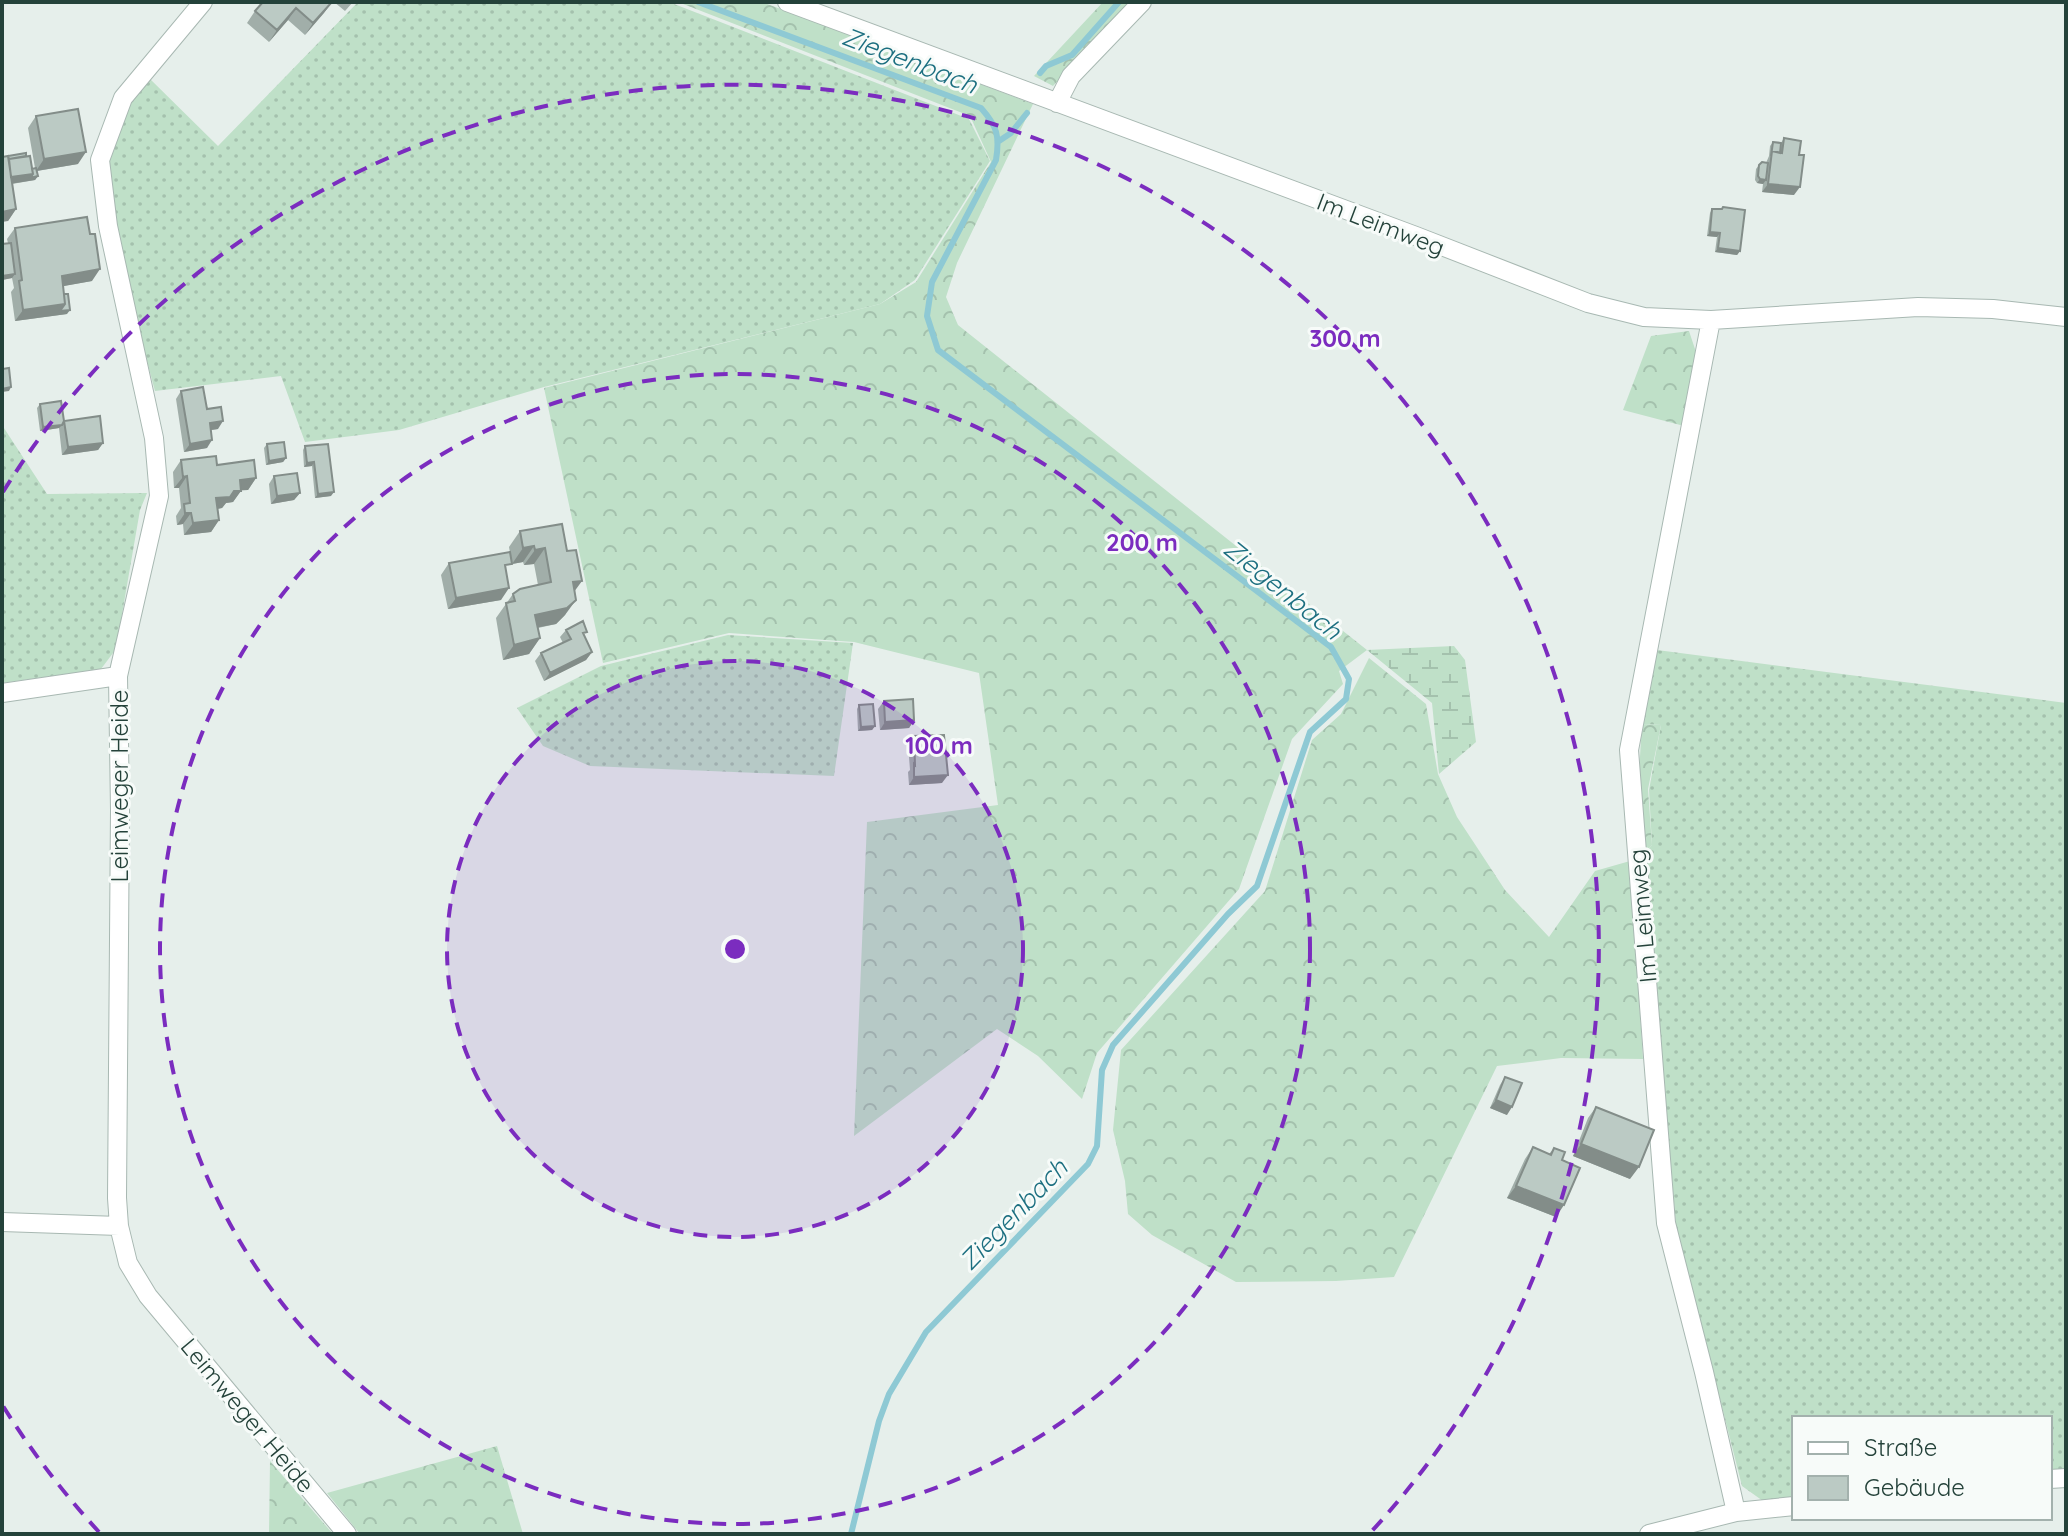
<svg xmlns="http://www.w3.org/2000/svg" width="2068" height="1536" font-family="Quicksand,sans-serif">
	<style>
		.grass { fill: url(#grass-dots) }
		.forest { fill: url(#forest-crowns) }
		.wetland { fill: url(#wetland-marsh) }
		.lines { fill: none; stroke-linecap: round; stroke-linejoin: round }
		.stream { stroke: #8ec9d4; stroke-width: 6 }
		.minor-casing { stroke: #a8b8b2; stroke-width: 20 }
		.minor { stroke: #fff; stroke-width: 18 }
		.wall { fill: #a1aea9 }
		.shaded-wall { fill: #838d89 }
		.building { fill: #bbcac4; stroke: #838d89; stroke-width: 2 }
		.ring { fill: none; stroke: #7b2cbf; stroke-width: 4; stroke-dasharray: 14 10 }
		.labels { text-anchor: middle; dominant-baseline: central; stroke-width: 6; stroke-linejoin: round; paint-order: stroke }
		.street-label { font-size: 24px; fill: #24423a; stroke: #f7fbf9 }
		.water-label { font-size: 26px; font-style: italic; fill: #1c6f80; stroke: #f7fbf9 }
		.centre { fill: #7b2cbf; stroke: #f7fbf9; stroke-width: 4 }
		.ring-label { font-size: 24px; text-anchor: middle; font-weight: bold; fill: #7b2cbf; stroke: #f7fbf9; stroke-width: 6; stroke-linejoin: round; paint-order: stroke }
	</style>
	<defs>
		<pattern id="grass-dots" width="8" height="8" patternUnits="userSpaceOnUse" patternTransform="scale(2)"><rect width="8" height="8" fill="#bfe0c8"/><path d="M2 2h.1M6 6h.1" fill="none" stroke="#a4c1ad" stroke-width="1.8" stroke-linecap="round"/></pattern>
		<pattern id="forest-crowns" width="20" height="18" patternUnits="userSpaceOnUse" patternTransform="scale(2)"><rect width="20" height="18" fill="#bfe0c8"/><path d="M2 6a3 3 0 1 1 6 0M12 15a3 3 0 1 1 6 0" fill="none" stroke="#a4c1ad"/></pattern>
		<pattern id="wetland-marsh" width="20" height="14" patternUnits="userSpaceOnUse" patternTransform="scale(2)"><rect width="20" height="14" fill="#bfe0c8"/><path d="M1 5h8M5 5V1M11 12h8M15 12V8" fill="none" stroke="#a4c1ad"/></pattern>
	</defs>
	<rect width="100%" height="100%" fill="#e6efeb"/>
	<path class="grass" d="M 358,2 L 669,2 L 969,119 L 990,161 L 915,280 L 880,304 L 544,387 L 399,430 L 305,442 L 281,376 L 155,391 L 113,233 L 108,163 L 127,99 L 148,77 L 218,146 Z
		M 2,425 L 47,494 L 147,493 L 140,510 L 116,649 L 101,669 L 2,683 Z
		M 728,635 L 853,643 L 834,776 L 590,766 L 543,746 L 517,708 L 601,666 Z
		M 1657,650 L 2066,703 L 2066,1470 L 2050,1472 L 2050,1418 L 1794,1418 L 1794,1498 L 1763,1501 L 1742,1486 L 1676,1225 L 1644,853 L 1652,845 L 1649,790 L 1661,725 L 1642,724 Z"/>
	<path class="forest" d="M 678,2 L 762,2 L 1033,104 L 957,263 L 946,297 L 958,325 L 1367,650 L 1339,671 L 1343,684 L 1292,739 L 1239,889 L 1097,1053 L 1082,1099 L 1038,1056 L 997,1029 L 854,1136 L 867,822 L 998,805 L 979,673 L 854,642 L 729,633 L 603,663 L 544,388 L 880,304 L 916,282 L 991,162 L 970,116 Z
		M 1103,2 L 1131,2 L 1053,86 L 1034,76 Z
		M 1689,331 L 1697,355 L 1684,426 L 1623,410 L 1651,336 Z
		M 1369,658 L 1426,704 L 1438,774 L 1457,817 L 1505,890 L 1549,937 L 1595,871 L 1630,861 L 1643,1059 L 1561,1058 L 1497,1066 L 1394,1277 L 1336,1281 L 1236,1282 L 1152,1235 L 1128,1214 L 1125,1181 L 1113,1130 L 1121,1050 L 1265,891 L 1312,740 L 1341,714 Z
		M 1642,724 L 1661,725 L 1648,789 L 1652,845 L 1644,853 L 1638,789 Z
		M 497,1446 L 523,1534 L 360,1534 L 327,1493 Z
		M 270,1461 L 333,1534 L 269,1534 Z"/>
	<path class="wetland" d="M 1454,646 L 1465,660 L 1476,742 L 1439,774 L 1432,703 L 1367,650 Z"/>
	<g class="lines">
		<path class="stream" d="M 698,2 L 981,108 C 997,126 1000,136 996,160 L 932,282 L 927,316 L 938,350 L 1331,647 L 1349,679 L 1346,699 L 1310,732 L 1257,886 L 1228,914 L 1113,1045 L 1102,1070 L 1097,1146 L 1088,1164 L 926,1332 L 889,1394 L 879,1421 L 851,1534
			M 1040,73 L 1046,66 L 1072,55 L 1119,2
			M 999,141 L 1011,133 L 1027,113"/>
		<defs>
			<path id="minor" d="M 203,2 L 123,98 L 100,160 L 108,226 L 154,438 L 159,496 L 118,676 L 120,810 L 117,1198 L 119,1226 L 128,1263 L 148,1296 L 347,1534
				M 787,2 L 1416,236 L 1588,303 L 1644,317 L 1711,320 L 1918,307 L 1993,309 L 2066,317
				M 1057,103 L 1071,76 L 1142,2
				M 1711,320 L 1629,750 L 1666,1223 L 1704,1372 L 1736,1512
				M 2,693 L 118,676
				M 2,1222 L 119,1226
				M 2050,1479 L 2066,1478
				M 1649,1534 L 1736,1512 L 1794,1506"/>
		</defs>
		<use href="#minor" class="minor-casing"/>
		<use href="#minor" class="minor"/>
	</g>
	<path class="wall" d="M 332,2 L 305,35 L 288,20 L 269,42 L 247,23 L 255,11 Z
		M 334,2 L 357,2 L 355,4 L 353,2 L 345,11 Z
		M 36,116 L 78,164 L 37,171 L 38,176 L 35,180 L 12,184 L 16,209 L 8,221 L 2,157 L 32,169 L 35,168 L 28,128 Z
		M 1784,138 L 1794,195 L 1762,192 L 1763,184 L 1757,183 L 1755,180 L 1756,169 L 1759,165 L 1766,163 L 1769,156 L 1770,146 L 1773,142 L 1781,143 Z
		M 1723,207 L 1740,251 L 1737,255 L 1715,252 L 1717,237 L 1707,236 L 1710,213 L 1712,209 L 1721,209 Z
		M 15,228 L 92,281 L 63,286 L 67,314 L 15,321 L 11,292 L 14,288 L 12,278 L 2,280 L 2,244 L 8,243 L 7,239 Z
		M 181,391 L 207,409 L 218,429 L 211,430 L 207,448 L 184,452 L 176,399 Z
		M 40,404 L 64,421 L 103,443 L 98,450 L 62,455 L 59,428 L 40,431 L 37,408 Z
		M 267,444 L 286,458 L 283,462 L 266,465 L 264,448 Z
		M 305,446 L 331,496 L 315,498 L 312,466 L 304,467 L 303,450 Z
		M 181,460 L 217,465 L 256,478 L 248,490 L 241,490 L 233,502 L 226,503 L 222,508 L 218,509 L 219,520 L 211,532 L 184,535 L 183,524 L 177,525 L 176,516 L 181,508 L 179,488 L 174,488 L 173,472 Z
		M 274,476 L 300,493 L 294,500 L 271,504 L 269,484 Z
		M 562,524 L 575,591 L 565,615 L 556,624 L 538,628 L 540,638 L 529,654 L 503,660 L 496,618 L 513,594 L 538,585 L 534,564 L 524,565 L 523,562 L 512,564 L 509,547 L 520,531 Z
		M 449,563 L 506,572 L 501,600 L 448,609 L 441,575 Z
		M 566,630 L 584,636 L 592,652 L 586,660 L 544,681 L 535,661 L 541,653 L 563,643 L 560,637 Z
		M 884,701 L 914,720 L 909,728 L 880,730 L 878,709 Z
		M 859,705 L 875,726 L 872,730 L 858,731 L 857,709 Z
		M 914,736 L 942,783 L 909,785 L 908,772 L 910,770 L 908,744 Z
		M 1505,1077 L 1507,1115 L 1490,1108 L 1500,1085 Z
		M 1596,1107 L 1630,1179 L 1573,1156 L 1588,1118 Z
		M 1533,1147 L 1549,1154 L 1554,1148 L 1562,1160 L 1556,1217 L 1507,1198 L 1525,1159 Z"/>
	<path class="shaded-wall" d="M 332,2 L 324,13 L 305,35 L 313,23 Z
		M 296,8 L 288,20 L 269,42 L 277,30 Z
		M 86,152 L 78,164 L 36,171 L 44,159 Z
		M 33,174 L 38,176 L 35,180 L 3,185 L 8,178 Z
		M 1760,179 L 1766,180 L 1763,184 L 1757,183 Z
		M 1768,184 L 1800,187 L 1794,195 L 1762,192 Z
		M 16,209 L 8,221 L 2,222 L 2,212 Z
		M 1710,232 L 1720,233 L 1717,237 L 1707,236 Z
		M 1718,248 L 1740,251 L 1737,255 L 1715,252 Z
		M 100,269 L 92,281 L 53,288 L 62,276 Z
		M 15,274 L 12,278 L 2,280 L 2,276 Z
		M 65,304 L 70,310 L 67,314 L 15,321 L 23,310 Z
		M 11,387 L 9,391 L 2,392 L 2,389 Z
		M 223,421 L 218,429 L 204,431 L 210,423 Z
		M 62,425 L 59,428 L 40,431 L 43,427 Z
		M 212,440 L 207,448 L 184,452 L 190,444 Z
		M 103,443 L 98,450 L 62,455 L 68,447 Z
		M 286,458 L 283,462 L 266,465 L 269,461 Z
		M 314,462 L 312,466 L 304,467 L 307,463 Z
		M 187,476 L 179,488 L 174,488 L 183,477 Z
		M 256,478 L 248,490 L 231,491 L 240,480 Z
		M 234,491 L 241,491 L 233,502 L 226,503 L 222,508 L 208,510 L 216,498 Z
		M 334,492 L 331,496 L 315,498 L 318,494 Z
		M 300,493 L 294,500 L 271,504 L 277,496 Z
		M 185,513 L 191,513 L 183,524 L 177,525 Z
		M 219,520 L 211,532 L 184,535 L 193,523 Z
		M 534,546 L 523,562 L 512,564 L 523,548 Z
		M 545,548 L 534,564 L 524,565 L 535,550 Z
		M 582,581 L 571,596 L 573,582 Z
		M 509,588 L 501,600 L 448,609 L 456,598 Z
		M 576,600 L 565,615 L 556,624 L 524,630 L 535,615 Z
		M 540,638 L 529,654 L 503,660 L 514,645 Z
		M 592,652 L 586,660 L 544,681 L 550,673 Z
		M 914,720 L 909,728 L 880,730 L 885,722 Z
		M 875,726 L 872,730 L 858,731 L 861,727 Z
		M 948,775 L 942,783 L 909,785 L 914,777 Z
		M 1496,1100 L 1512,1107 L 1507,1115 L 1490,1108 Z
		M 1581,1144 L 1639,1167 L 1630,1179 L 1573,1156 Z
		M 1516,1186 L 1564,1205 L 1556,1217 L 1507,1198 Z"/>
	<path class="building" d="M 263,2 L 332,2 L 313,23 L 296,8 L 277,30 L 255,11 Z
		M 78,109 L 86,152 L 44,159 L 36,116 Z
		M 1784,138 L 1801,141 L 1799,155 L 1804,155 L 1800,187 L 1768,184 L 1772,151 L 1782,153 Z
		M 1773,142 L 1781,143 L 1780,153 L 1772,151 L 1771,156 Z
		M 26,153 L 26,156 L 9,159 L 8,156 Z
		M 8,156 L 16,209 L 2,212 L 2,157 Z
		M 30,156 L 33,174 L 11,177 L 9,159 Z
		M 1762,162 L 1768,163 L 1766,180 L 1760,179 L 1758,176 L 1759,165 Z
		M 36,168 L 38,176 L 30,178 L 33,174 L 32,169 Z
		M 1723,207 L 1745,210 L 1740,251 L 1718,248 L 1720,233 L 1710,232 L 1712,209 L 1722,209 Z
		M 87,217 L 90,234 L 95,234 L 100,269 L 62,276 L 65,304 L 23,310 L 19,281 L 22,280 L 15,228 Z
		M 11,243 L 15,274 L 2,276 L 2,244 Z
		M 64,294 L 68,294 L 70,310 L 60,311 L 65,304 Z
		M 9,368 L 11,387 L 2,389 L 2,369 Z
		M 203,387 L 207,409 L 221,407 L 223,421 L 210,423 L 212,440 L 190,444 L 181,391 Z
		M 61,401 L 64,421 L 62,425 L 43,427 L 40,404 Z
		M 100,416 L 103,443 L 68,447 L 64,421 Z
		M 284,442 L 286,458 L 269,461 L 267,444 Z
		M 328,444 L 334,492 L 318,494 L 314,462 L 307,463 L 305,446 Z
		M 216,456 L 217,465 L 254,460 L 256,478 L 240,480 L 241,491 L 234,491 L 230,497 L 216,498 L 219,520 L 193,523 L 191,513 L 185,513 L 184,504 L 190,503 L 187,476 L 183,477 L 181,460 Z
		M 297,473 L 300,493 L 277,496 L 274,476 Z
		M 562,524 L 567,551 L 576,550 L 582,581 L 573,582 L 576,600 L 567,608 L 535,615 L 540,638 L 514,645 L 506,603 L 515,601 L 513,594 L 520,589 L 551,582 L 545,548 L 535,550 L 534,546 L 523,548 L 520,531 Z
		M 510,552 L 512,564 L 505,565 L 509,588 L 456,598 L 449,563 Z
		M 583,621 L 587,632 L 583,633 L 592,652 L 550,673 L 541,653 L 571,639 L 566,630 Z
		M 913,699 L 914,720 L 885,722 L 884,701 Z
		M 873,704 L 875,726 L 861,727 L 859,705 Z
		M 944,735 L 948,775 L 914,777 L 914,764 L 915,765 L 914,736 Z
		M 1505,1077 L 1522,1083 L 1512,1107 L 1496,1100 Z
		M 1596,1107 L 1654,1130 L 1639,1167 L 1581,1144 Z
		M 1533,1147 L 1551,1155 L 1554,1148 L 1565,1152 L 1562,1160 L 1580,1168 L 1564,1205 L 1516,1186 Z"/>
	<circle cx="735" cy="949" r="288" fill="#7b2cbf" fill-opacity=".12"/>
	<g class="ring">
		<circle cx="735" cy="949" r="288"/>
		<circle cx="735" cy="949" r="575"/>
		<path d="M99 1532A863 863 0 0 1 3 1406M3 492A863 863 0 1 1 1371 1532"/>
	</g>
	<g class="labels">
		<g class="street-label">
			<text transform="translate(1381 224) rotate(21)">Im Leimweg</text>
			<text transform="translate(119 786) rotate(-90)">Leimweger Heide</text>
			<text transform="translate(1642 916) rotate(-95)">Im Leimweg</text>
			<text transform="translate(248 1415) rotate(50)">Leimweger Heide</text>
		</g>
		<g class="water-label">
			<text transform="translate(910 60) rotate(21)">Ziegenbach</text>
			<text transform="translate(1283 589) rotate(39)">Ziegenbach</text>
			<text transform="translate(1013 1214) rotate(-46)">Ziegenbach</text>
		</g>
	</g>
	<circle cx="735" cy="949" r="12" class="centre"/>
	<g class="ring-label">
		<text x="1345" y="347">300 m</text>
		<text x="1142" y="551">200 m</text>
		<text x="939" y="754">100 m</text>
	</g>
	<rect width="2068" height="1536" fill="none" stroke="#24423a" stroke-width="8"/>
	<rect x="1792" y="1416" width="260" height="104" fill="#f7fbf9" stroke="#a3b1ad" stroke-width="2"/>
	<rect x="1808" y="1442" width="40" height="12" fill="#ffffff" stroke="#a3b1ad" stroke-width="2"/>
	<text x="1864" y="1456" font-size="24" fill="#24423a">Straße</text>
	<rect x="1808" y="1476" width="40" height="24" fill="#bbcac4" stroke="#a3b1ad" stroke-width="2"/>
	<text x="1864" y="1496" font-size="24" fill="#24423a">Gebäude</text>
</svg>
